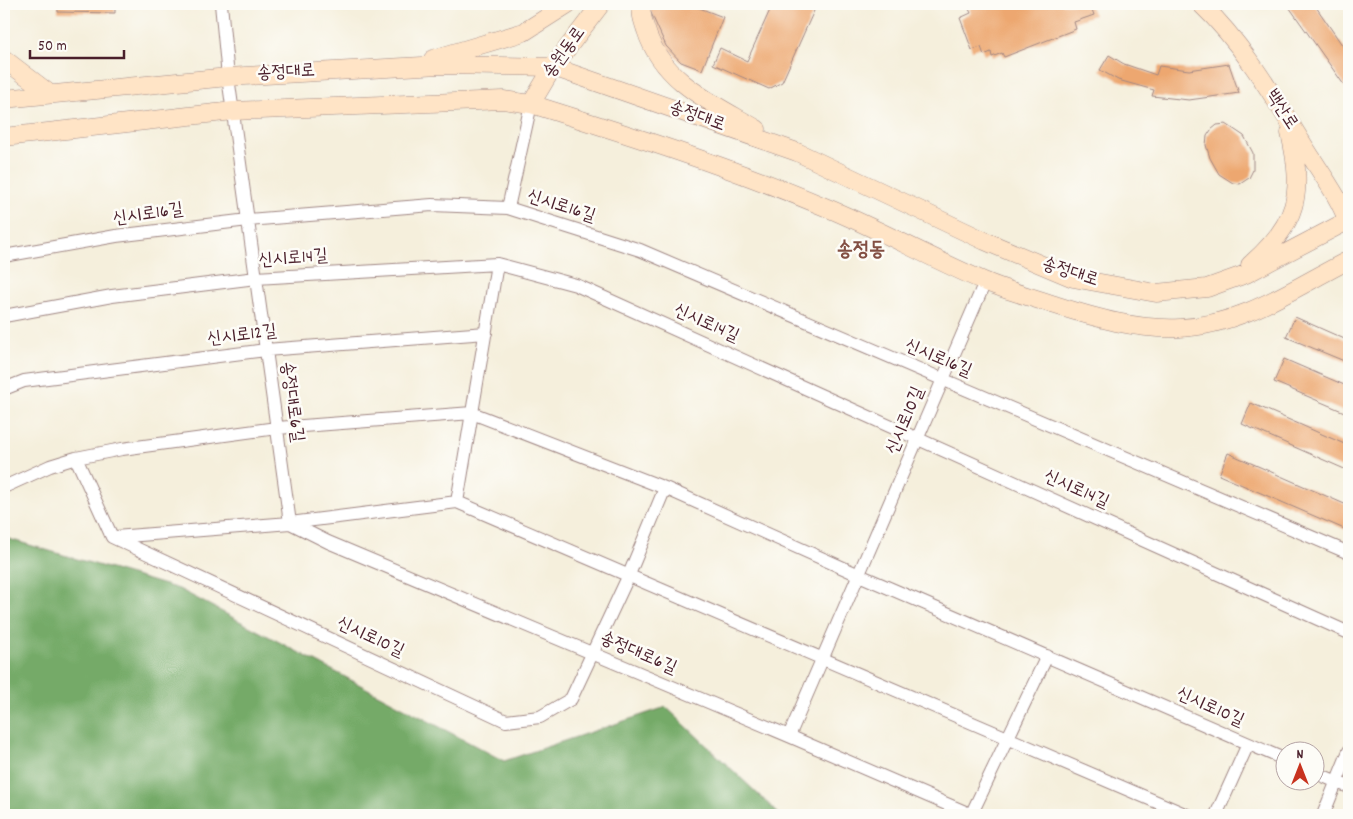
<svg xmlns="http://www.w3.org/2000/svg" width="1353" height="819" font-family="Dekko,'Poor Story',sans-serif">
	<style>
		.forest { fill: #74aa68; stroke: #5f644a }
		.building { fill: #eda770 }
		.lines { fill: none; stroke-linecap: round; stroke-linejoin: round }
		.street-casing { stroke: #a08784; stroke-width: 14 }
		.secondary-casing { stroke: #a08784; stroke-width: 19 }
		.street { stroke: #fff; stroke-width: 12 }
		.secondary { stroke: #ffe4c6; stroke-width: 18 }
		.labels { text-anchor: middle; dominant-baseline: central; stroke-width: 5; stroke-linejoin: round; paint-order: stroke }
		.street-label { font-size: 18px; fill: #4a1f2b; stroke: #fdfcf7 }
		.quarter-label { font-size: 20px; font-weight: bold; fill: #834f43; stroke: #fdfcf7 }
	</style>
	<rect width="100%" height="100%" fill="#fdfcf7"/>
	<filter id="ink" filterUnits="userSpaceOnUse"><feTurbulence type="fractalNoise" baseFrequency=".02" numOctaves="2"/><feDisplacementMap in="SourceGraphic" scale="10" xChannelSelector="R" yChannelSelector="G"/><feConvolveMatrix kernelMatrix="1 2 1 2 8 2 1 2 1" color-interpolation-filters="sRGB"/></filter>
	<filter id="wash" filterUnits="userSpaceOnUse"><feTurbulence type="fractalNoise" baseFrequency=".0096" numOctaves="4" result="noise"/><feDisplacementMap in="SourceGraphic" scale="20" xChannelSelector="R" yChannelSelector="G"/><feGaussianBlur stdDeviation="1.12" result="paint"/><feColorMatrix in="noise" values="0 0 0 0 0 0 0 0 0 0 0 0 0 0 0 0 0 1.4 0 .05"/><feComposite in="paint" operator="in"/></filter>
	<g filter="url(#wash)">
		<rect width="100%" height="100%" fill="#f5efdc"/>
		<path class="forest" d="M 9,539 L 179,589 L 504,761 L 666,707 L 780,815 L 4,815 L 4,541 Z"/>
		<g id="blocks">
			<path class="building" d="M 58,4 L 115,4 L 115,13 L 58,12 Z
				M 647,4 L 689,4 L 723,17 L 702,70 L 681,62 L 666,46 Z
				M 758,4 L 817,4 L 782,82 L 769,89 L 713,64 L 720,48 L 747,61 L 770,10 Z
				M 978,4 L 1090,4 L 1094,15 L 1074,22 L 1076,29 L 1004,57 L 1002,53 L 992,57 L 991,52 L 984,55 L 981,47 L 972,50 L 960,18 L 971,13 L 969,9 Z
				M 1287,4 L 1314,4 L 1349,55 L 1349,92 Z
				M 1109,55 L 1124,64 L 1156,75 L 1159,66 L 1189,70 L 1229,64 L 1239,93 L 1189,100 L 1152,96 L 1154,90 L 1118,80 L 1100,70 Z
				M 1226,124 L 1244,136 L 1253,153 L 1253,170 L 1249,178 L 1240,184 L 1233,183 L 1219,174 L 1210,158 L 1206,145 L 1207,136 L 1211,130 L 1217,125 Z
				M 1295,317 L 1349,341 L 1349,363 L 1286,337 Z
				M 1284,359 L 1349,387 L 1349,414 L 1274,382 Z
				M 1251,403 L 1349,446 L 1349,471 L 1242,424 Z
				M 1228,453 L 1349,506 L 1349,531 L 1219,475 Z"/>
		</g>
	</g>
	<g filter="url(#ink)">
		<use href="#blocks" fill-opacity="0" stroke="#a08784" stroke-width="1"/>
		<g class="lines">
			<defs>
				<path id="street" d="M 221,4 L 228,77 L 290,523 L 328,542 L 789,736 L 972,815
					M 508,208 L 531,104
					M 4,256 L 116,236 L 248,220 L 432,205 L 508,208 L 640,250 L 1349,553
					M 4,316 L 112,296 L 256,278 L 497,264 L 576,285 L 1349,633
					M 4,389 L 24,381 L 266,350 L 486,333
					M 76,458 L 112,537 L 506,721 L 540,717 L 571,699 L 628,577 L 665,488
					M 4,487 L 50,466 L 76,458 L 122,449 L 277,428 L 472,413 L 665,488 L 859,575 L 1286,760
					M 457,502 L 1187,815
					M 457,502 L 497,264
					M 115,537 L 290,523 L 457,502
					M 789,736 L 985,282
					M 1316,773 L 1349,787
					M 971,815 L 1047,656
					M 1216,815 L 1248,744
					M 1323,815 L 1349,751"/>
				<path id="secondary" d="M 642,4 C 640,13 643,21 646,30 C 662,82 714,104 757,129
					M 1201,4 C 1244,45 1275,99 1306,149 C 1321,173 1340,198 1349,225
					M 4,59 L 50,94
					M 433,59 L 524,32 L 568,4
					M 4,99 L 228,77 L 440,65 L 553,67 L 797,152 L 985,241 L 1073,278 L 1156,293 L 1207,288 L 1246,274 L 1349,220
					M 531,104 L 553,67 L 601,4
					M 4,137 L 233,111 L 503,100 L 531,104 C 630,135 728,166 825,207 C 879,229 930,258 984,281 C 1007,291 1032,297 1055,305 C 1096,318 1136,330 1180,328 C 1243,325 1295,287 1349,260
					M 1250,265 C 1298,223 1304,194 1290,133"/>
			</defs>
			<use href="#street" class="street-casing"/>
			<use href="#secondary" class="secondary-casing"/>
			<use href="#street" class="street"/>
			<use href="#secondary" class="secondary"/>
		</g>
	</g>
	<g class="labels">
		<g class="street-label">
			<text transform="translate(565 53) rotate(-54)">송원동로</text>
			<text transform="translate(286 73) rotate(-3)">송정대로</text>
			<text transform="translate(1281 110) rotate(57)">백산로</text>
			<text transform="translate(697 117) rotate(20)">송정대로</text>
			<text transform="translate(561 207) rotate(18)">신시로16길</text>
			<text transform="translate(148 215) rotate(-8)">신시로16길</text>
			<text transform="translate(293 259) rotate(-4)">신시로14길</text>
			<text transform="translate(1070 273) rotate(18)">송정대로</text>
			<text transform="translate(706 324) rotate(24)">신시로14길</text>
			<text transform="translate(242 336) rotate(-7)">신시로12길</text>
			<text transform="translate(938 359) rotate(23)">신시로16길</text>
			<text transform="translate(291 402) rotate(82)">송정대로6길</text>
			<text transform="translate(906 421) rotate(-67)">신시로10길</text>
			<text transform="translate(1076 490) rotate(24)">신시로14길</text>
			<text transform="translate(370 638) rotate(25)">신시로10길</text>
			<text transform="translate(638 654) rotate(23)">송정대로6길</text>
			<text transform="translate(1210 708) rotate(24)">신시로10길</text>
		</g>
		<g class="quarter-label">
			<text x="861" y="251">송정동</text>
		</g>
	</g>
	<rect width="1353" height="819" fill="none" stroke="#fdfcf7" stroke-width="20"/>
	<g transform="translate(1300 766)"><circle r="24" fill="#fdfcf7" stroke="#b5a4a5"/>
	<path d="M0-4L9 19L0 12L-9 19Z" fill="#c8321e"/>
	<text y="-8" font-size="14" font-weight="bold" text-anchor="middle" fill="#4a1f2b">N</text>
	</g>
	<path d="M30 50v8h94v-8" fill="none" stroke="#4a1f2b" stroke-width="2.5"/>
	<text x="38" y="50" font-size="15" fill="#4a1f2b" stroke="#fdfcf7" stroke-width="4" paint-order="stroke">50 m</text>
</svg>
